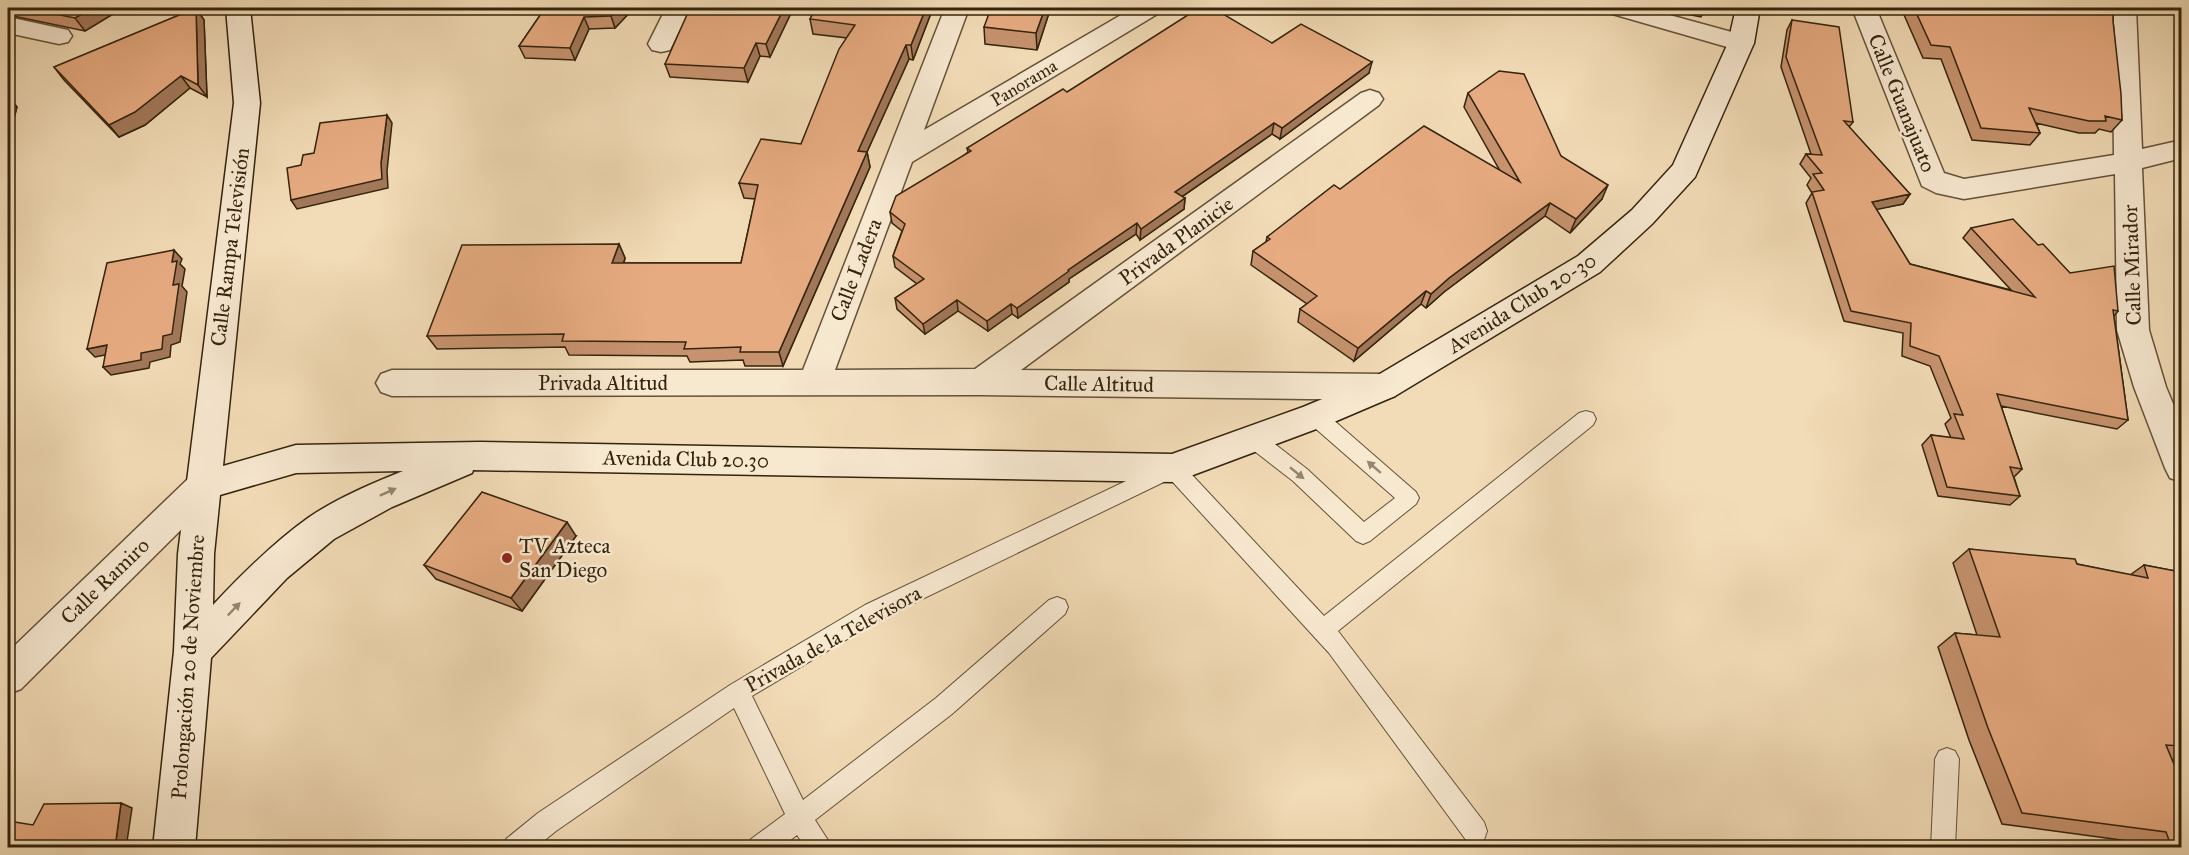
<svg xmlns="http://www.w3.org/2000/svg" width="2189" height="855" font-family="'IM FELL Great Primer',serif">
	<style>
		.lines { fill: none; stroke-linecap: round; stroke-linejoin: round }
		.lane-casing { stroke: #645238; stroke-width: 2 }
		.street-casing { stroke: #645238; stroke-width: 3 }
		.secondary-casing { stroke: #34240d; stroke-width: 3 }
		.lane { fill: #f7e8d0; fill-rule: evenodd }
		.street { fill: #f7e8d0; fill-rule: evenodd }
		.secondary { fill: #f7e8d0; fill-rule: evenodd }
		.wall { fill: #c7936f; stroke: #34240d; stroke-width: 1.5 }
		.shaded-wall { fill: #a2785a; stroke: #34240d; stroke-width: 1.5 }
		.building { fill: #e7ab81; stroke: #34240d; stroke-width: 1.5 }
		.oneway { fill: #96866e }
		.poi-dot { fill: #8f2418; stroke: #f7e8d0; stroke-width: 2 }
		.labels { text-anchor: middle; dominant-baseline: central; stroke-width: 5; stroke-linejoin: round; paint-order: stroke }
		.far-street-label { font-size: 18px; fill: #34240d; stroke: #f7e8d0 }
		.street-label { font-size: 21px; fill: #34240d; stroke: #f7e8d0 }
		.poi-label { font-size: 21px; fill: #34240d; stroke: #f7e8d0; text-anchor: start }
	</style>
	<rect width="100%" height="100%" fill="#f2dcb7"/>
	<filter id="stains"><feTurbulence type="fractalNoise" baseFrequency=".00333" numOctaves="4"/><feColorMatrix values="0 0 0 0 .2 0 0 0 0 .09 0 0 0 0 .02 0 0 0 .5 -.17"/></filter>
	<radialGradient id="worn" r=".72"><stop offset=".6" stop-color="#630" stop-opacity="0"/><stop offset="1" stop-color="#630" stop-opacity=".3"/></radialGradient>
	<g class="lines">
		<defs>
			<path id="lane" d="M 1315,408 L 1322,410 L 1416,492 L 1419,498 L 1416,504 L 1370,541 L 1363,544 L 1356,541 L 1293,481 L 1244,443 L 1241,437 L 1244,431 L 1251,429 L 1258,431 L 1307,469 L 1364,522 L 1395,498 L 1308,422 L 1305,416 L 1308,410 Z
				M 1586,411 L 1593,413 L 1596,419 L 1593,425 L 1338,631 L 1484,822 L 1487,831 L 1484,840 L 1475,843 L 1466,840 L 1329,653 L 1170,479 L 881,619 L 752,696 L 803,800 L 936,698 L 1049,600 L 1057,597 L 1065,600 L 1068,607 L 1065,614 L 952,714 L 815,820 L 833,848 L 806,848 L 797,835 L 780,848 L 748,848 L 751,839 L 785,814 L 734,708 L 556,831 L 535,848 L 503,848 L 506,839 L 538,813 L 730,685 L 865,605 L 1166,462 L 1173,460 L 1180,462 L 1324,616 L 1579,413 Z
				M 1947,748 L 1955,751 L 1959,759 L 1955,848 L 1931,848 L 1935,759 L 1939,751 Z"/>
			<path id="street" d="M 666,8 L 690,8 L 670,50 L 661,52 L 652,50 L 648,44 Z
				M 945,8 L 969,8 L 924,130 L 1133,8 L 1162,8 L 1159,13 L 912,162 L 835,370 L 975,369 L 1361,93 L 1370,90 L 1379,93 L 1383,99 L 1379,105 L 1021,370 L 1384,374 L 1395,378 L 1400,387 L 1395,396 L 1384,400 L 981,395 L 392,396 L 381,392 L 376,383 L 381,374 L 392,370 L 803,370 Z
				M 1606,8 L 1644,8 L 1750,37 L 1754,43 L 1750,49 L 1741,51 L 1609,13 Z
				M 1852,8 L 1876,8 L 1944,173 L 1964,179 L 2114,155 L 2112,8 L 2136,8 L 2142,149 L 2182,140 L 2182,158 L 2142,168 L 2149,330 L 2166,387 L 2182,425 L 2182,482 L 2170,478 L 2165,468 L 2134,387 L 2117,330 L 2115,174 L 1964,199 L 1936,193 L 1922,186 Z
				M 8,17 L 68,30 L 72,36 L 68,42 L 59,44 L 8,33 Z
				M 203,472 L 215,476 L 220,486 L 215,496 L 21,689 L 8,694 L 8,652 L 191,476 Z"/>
			<path id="secondary" d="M 226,8 L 250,8 L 260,103 L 223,466 L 296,445 L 480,442 L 1172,454 L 1303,407 L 1373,378 L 1578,256 L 1632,210 L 1673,165 L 1728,43 L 1736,8 L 1760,8 L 1754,43 L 1695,177 L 1652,224 L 1600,272 L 1395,396 L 1327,425 L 1185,478 L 1173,482 L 473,470 L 472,473 L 392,507 L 334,539 L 287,578 L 211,658 L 195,848 L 153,848 L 174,651 L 178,554 L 234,103 ZM 403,471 C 371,484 337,498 308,518 C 273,543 242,574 213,605 L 214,554 L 220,495 L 296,473 Z"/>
		</defs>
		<use href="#lane" class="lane-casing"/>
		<use href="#street" class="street-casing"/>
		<use href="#secondary" class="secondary-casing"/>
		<use href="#lane" class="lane"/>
		<use href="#street" class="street"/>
		<use href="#secondary" class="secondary"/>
	</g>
	<path class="wall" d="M 8,8 L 123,8 L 85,31 L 8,15 L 8,16 Z
		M 196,8 L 204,20 L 207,97 L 190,88 L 145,125 L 119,137 L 64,80 L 54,67 Z
		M 545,8 L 634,8 L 615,28 L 589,29 L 575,60 L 525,58 L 519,46 Z
		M 816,8 L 933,8 L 913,60 L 909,59 L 867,152 L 870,167 L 783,366 L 745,366 L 743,360 L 690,362 L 687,356 L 569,355 L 565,347 L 437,349 L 427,336 L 619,244 L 625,258 L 624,263 L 741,263 L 755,199 L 744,198 L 739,183 L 801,144 L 847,38 L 813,34 L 810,19 Z
		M 1656,8 L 1706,8 L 1701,17 Z
		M 1901,8 L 2113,8 L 2113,21 L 2122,120 L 2111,132 L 2099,129 L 2095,133 L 2079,133 L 2036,123 L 2040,133 L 2030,145 L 1972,140 L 1941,59 L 1923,58 Z
		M 792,11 L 770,57 L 760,56 L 748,82 L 670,77 L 665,64 Z
		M 1049,13 L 1037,50 L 985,44 L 984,27 Z
		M 1792,20 L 1853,122 L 1849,127 L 1910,194 L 1903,204 L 1876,209 L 1910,264 L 2011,290 L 1963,238 L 1971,228 L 2038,245 L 2070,273 L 2118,311 L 2114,316 L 2128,420 L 2117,429 L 2001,406 L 2022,469 L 2014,477 L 2020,496 L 2010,505 L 1938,496 L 1922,445 L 1931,435 L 1951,438 L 1945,424 L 1951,418 L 1930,366 L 1902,356 L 1903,333 L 1844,321 L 1806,203 L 1812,193 L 1807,185 L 1811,178 L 1800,164 L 1806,154 L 1811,154 L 1781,67 L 1787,30 Z
		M 1272,43 L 1369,73 L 1280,139 L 1272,134 L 1182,197 L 1185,198 L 1184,209 L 1140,240 L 1136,234 L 1069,279 L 1069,282 L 1018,318 L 1012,314 L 988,331 L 958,311 L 925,334 L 897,309 L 895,298 L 917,284 L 895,267 L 893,256 L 902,231 L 892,223 L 890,212 L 968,152 L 967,148 L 1067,92 Z
		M 1468,93 L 1561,156 L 1602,199 L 1570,233 L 1545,216 L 1444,292 L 1426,308 L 1421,304 L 1354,361 L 1298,322 L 1300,309 L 1307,304 L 1251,265 L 1253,251 L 1266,242 L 1267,237 L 1340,189 L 1500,171 L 1464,107 Z
		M 8,96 L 17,107 L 13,122 L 8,122 Z
		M 576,536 L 522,611 L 436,579 L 424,565 Z
		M 1969,549 L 2077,564 L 2130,575 L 2144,565 L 2181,572 L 2181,761 L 2172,760 L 2181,781 L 2181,848 L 2144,848 L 2143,843 L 2002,824 L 1969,740 L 1938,647 L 1955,633 L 1977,635 L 1953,563 Z"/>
	<path class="shaded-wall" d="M 92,8 L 123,8 L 85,31 L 75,18 Z
		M 196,8 L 204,20 L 207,97 L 198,85 Z
		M 619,8 L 634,8 L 615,28 L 611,16 Z
		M 784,8 L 791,8 L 792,11 L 770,57 L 766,44 Z
		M 926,8 L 933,8 L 913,60 L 911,45 Z
		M 1045,8 L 1049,8 L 1049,13 L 1037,50 L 1036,33 Z
		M 584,17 L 589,29 L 575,60 L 570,48 Z
		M 756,43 L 760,56 L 748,82 L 744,68 Z
		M 906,45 L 909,59 L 861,165 L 858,151 Z
		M 1372,62 L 1369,73 L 1280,139 L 1282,128 Z
		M 181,76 L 190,88 L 145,125 L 119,137 L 109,125 Z
		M 8,96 L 17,107 L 13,122 L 8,116 Z
		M 387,115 L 392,123 L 387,171 L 388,188 L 297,209 L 291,200 L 381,163 Z
		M 1274,123 L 1272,134 L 1174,202 L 1175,192 Z
		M 867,152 L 870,167 L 783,366 L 779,352 Z
		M 1608,185 L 1602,199 L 1570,233 L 1576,219 Z
		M 1910,194 L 1903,204 L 1865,212 L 1872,202 Z
		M 1185,198 L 1184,209 L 1140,240 L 1141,229 Z
		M 1550,203 L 1545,216 L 1444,292 L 1426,308 L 1431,294 L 1449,278 Z
		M 1137,223 L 1136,234 L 1069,279 L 1069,282 L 1018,318 L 1017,308 L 1068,270 Z
		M 619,244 L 625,258 L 619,277 L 612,263 Z
		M 174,250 L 182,259 L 180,264 L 185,269 L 182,286 L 187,292 L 180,342 L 171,345 L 170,357 L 150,362 L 149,368 L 111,375 L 103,367 L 141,353 L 163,336 L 173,285 L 172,262 Z
		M 1426,291 L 1421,304 L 1354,361 L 1358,348 Z
		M 957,300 L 958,311 L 925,334 L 923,324 Z
		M 1011,304 L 1012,314 L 988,331 L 987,321 Z
		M 107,345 L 115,353 L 95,357 L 87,349 Z
		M 567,522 L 576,536 L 522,611 L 511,598 Z
		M 121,803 L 132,808 L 126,848 L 115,848 Z"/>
	<path class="building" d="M 25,8 L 92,8 L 75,18 Z
		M 196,8 L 198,85 L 181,76 L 135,112 L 109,125 L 54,67 Z
		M 545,8 L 619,8 L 611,16 L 584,17 L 570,48 L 519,46 Z
		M 690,8 L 784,8 L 766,44 L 756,43 L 744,68 L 665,64 Z
		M 816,8 L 926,8 L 911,45 L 906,45 L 858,151 L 867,152 L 779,352 L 740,352 L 741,347 L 684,349 L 686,342 L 562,341 L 564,334 L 427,336 L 462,245 L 619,244 L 612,263 L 741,263 L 758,185 L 739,183 L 761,139 L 801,144 L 839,49 L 855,25 L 810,19 Z
		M 991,8 L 1045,8 L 1036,33 L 984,27 Z
		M 1211,8 L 1213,8 L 1272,43 L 1301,24 L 1372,62 L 1282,128 L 1274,123 L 1175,192 L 1185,198 L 1141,229 L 1137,223 L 1068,270 L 1069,271 L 1017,308 L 1011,304 L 987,321 L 957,300 L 923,324 L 895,298 L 924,279 L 893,256 L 905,224 L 890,212 L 896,196 L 971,151 L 967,148 L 1063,89 L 1067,92 L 1191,13 Z
		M 1914,8 L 2113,8 L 2113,21 L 2121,94 L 2122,120 L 2105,116 L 2106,121 L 2089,121 L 2029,108 L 2040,133 L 1981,128 L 1950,47 L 1931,45 Z
		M 1792,20 L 1839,27 L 1853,122 L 1844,121 L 1910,194 L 1872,202 L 1910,264 L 2035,297 L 1971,228 L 2013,219 L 2038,245 L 2043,244 L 2070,273 L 2114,266 L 2118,311 L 2113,310 L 2128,420 L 1997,394 L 2022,469 L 2010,467 L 2020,496 L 1947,487 L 1931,435 L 1964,439 L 1954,414 L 1963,415 L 1939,356 L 1910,346 L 1911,323 L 1851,311 L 1812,192 L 1824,190 L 1813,174 L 1822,173 L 1806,154 L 1822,155 L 1786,57 Z
		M 1499,71 L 1524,74 L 1561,156 L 1608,185 L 1576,219 L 1550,203 L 1449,278 L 1431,294 L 1426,291 L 1358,348 L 1300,309 L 1317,296 L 1253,251 L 1270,239 L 1267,237 L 1334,185 L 1340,189 L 1424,126 L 1520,182 L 1468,93 Z
		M 387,115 L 381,163 L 382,179 L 291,200 L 287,168 L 301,165 L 303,155 L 314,153 L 320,123 Z
		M 174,250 L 172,262 L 177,261 L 173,285 L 179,284 L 172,334 L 163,336 L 162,349 L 141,353 L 141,360 L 103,367 L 107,345 L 87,349 L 107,263 Z
		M 482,492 L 567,522 L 511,598 L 424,565 Z
		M 1969,549 L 2075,559 L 2077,564 L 2148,578 L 2144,565 L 2181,572 L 2181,746 L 2166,745 L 2181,781 L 2181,844 L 2170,843 L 2166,832 L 2022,813 L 1988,728 L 1955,633 L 2000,637 Z
		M 121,803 L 115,848 L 8,848 L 8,821 L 33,825 L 44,804 Z"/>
	<defs><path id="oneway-solid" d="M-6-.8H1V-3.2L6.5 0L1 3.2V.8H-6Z" transform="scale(1.5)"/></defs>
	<g class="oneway">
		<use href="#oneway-solid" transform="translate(1374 467) rotate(-139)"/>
		<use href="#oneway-solid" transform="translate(1297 473) rotate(39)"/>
		<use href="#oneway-solid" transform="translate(388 492) rotate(-24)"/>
		<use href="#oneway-solid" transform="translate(234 609) rotate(-46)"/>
	</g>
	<circle class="poi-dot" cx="507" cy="558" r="6"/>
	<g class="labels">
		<g class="far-street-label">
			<text transform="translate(1024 83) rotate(-31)">Panorama</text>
		</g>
		<g class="street-label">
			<text transform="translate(1902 103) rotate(68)">Calle Guanajuato</text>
			<text transform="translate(1176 241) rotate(-36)">Privada Planicie</text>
			<text transform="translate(230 247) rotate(-83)">Calle Rampa Televisión</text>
			<text transform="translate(2132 265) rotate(-92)">Calle Mirador</text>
			<text transform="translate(856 270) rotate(-69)">Calle Ladera</text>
			<text transform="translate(1522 303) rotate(-32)">Avenida Club 20-30</text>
			<text x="603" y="383">Privada Altitud</text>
			<text transform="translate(1099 384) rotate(1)">Calle Altitud</text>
			<text transform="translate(686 459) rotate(1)">Avenida Club 20.30</text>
			<text transform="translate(105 581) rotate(-44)">Calle Ramiro</text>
			<text transform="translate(833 639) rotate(-29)">Privada de la Televisora</text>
			<text transform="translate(188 667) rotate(-86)">Prolongación 20 de Noviembre</text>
		</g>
		<g class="poi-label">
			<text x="519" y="546">TV Azteca<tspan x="519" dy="24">San Diego</tspan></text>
		</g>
	</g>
	<rect width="2189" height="855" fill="none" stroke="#f2dcb7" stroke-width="30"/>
	<rect x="9" y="9" width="2171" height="837" fill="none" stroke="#34240d" stroke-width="3"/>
	<rect x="15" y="15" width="2159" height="825" fill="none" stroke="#34240d" stroke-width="1.5"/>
	<rect width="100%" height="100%" filter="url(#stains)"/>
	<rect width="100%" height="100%" fill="url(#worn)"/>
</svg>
